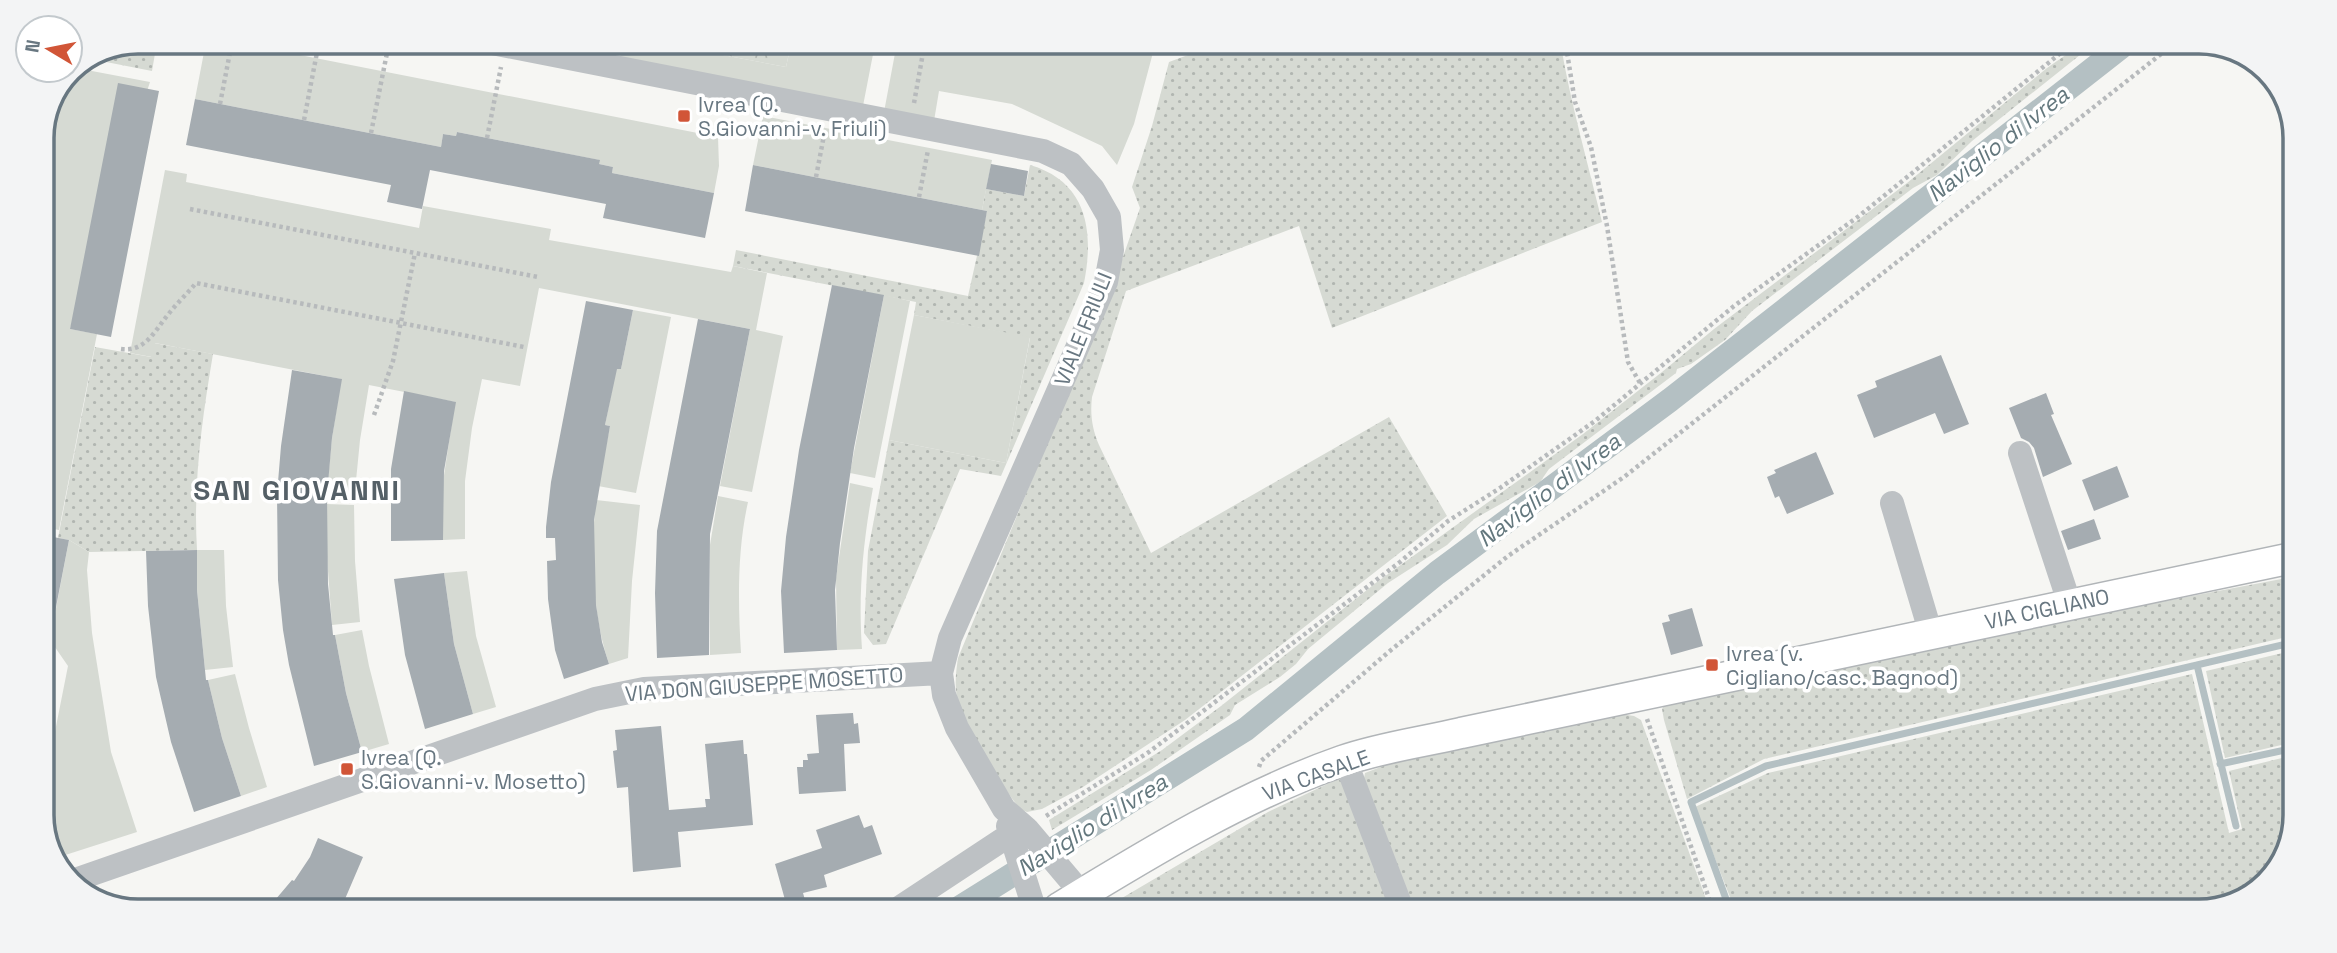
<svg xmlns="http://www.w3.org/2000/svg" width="2337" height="953" font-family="'Space Grotesk',sans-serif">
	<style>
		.grass { fill: url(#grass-dots) }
		.forest { fill: url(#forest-crowns) }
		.garden { fill: #d6dad3 }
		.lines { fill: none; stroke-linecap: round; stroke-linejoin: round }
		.stream { stroke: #b4c0c3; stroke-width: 7 }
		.canal { stroke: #b4c0c3; stroke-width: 24 }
		.building { fill: #a5acb1 }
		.major-casing { stroke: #b1b5b8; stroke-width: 33 }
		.path { stroke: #b7babc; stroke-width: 4.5; stroke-dasharray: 3.5 3.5; stroke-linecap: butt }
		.minor { stroke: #bdc1c4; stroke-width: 24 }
		.major { stroke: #fff; stroke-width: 30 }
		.poi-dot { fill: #d15537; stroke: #fff; stroke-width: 2.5 }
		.labels { text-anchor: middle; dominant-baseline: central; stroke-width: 7; stroke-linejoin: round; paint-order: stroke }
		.poi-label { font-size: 21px; fill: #687781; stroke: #fff; text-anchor: start }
		.street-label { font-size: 21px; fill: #687781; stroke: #fff }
		.water-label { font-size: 23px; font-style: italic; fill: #63777d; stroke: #fff }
		.district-label { font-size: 28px; font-weight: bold; letter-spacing: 2px; fill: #556067; stroke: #fff }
		.rim { fill: none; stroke: #687781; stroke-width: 3.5 }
	</style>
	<defs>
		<pattern id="grass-dots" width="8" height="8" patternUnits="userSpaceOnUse" patternTransform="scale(1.75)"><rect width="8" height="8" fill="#d6dad3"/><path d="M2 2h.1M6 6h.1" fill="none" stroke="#b1b6b1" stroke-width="1.8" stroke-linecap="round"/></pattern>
		<pattern id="forest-crowns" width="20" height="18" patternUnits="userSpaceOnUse" patternTransform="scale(1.75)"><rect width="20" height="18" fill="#d6dad3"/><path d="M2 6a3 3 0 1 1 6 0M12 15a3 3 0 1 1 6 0" fill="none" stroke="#b1b6b1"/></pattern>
	</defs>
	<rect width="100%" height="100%" fill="#f6f6f3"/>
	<path class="grass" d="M 139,42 L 157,42 L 152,71 L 101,61 L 101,57 Z
		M 1215,45 L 1561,46 C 1571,105 1588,163 1602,222 L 1332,328 L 1299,226 L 1126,291 L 1092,397 C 1090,414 1092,429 1099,445 L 1151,553 L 1389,417 L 1447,516 L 1185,720 L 1083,787 L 1042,809 L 1027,812 C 1024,811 1020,809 1018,806 C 1005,792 963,720 958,701 C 954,687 956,672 958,658 L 1116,277 L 1140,208 L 1132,187 L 1152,126 L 1169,62 Z
		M 2077,47 L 2090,47 L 1972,141 L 1937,175 L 1913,188 L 1752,311 L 1725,340 L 1691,364 L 1677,369 L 1676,373 L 1549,469 L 1540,482 L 1474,519 L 1447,545 L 1388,583 L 1308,649 L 1296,664 L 1280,677 L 1235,705 L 1230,715 L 1151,770 L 1052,830 L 1049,820 L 1162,750 L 1221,706 L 1377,582 L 1583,434 L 1662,372 L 1714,329 L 1907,183 L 2047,68 Z
		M 1030,165 C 1088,182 1094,232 1084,283 L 1001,476 L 960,469 L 886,644 L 873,645 L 864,633 L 868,551 L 889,440 L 1006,463 L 1030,338 L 914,315 L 916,302 L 733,266 L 736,250 L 968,296 L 987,211 L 982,210 L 986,189 L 1024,196 Z
		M 154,343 L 213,354 C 202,419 193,484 197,550 L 89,552 L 69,540 L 58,538 L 95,347 L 151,357 Z
		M 2292,577 L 2291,636 L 1764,759 L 1687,799 L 1664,720 L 1662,709 L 1667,700 L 1838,663 Z
		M 2291,651 L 2290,743 L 2225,758 L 2206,671 Z
		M 2192,674 L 2229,833 L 2242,829 L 2229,771 L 2290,756 L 2290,846 L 2257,891 L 2199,911 L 1735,910 L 1695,807 L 1768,773 Z
		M 1614,713 L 1634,716 L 1641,720 L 1710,910 L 1412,909 L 1364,778 L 1365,773 C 1442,742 1532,730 1614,713 Z
		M 1338,779 L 1342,780 L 1393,909 L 1105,908 L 1268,812 Z"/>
	<path class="forest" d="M 692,43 L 791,44 L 786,67 L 691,49 Z"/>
	<path class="garden" d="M 206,42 L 234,42 L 718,137 L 719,166 L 714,193 L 612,173 L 613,167 L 599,164 L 599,160 L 457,132 L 456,136 L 443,134 L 441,147 L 195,99 Z
		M 623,43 L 692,43 L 691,49 L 786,67 L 791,44 L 875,44 L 862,111 L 619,63 Z
		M 932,44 L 1155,45 L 1134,124 L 1117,165 L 1102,146 L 1012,104 L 939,91 L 934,121 L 884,112 L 896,48 L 929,54 Z
		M 76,68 L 150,82 L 70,329 L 97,334 L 59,530 L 42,527 L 42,428 L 54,366 L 42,363 L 42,133 L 71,70 Z
		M 763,116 L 992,160 L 982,210 L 753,165 Z
		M 165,170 L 187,174 L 186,182 L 419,228 L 423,206 L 551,229 L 549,240 L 731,272 L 733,266 L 767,273 L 756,330 L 783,336 L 752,492 L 720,486 L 750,329 L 539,288 L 520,386 L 482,379 L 472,428 L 465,481 L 465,539 L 443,540 L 443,482 L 455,402 L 369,385 L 360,440 L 354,501 L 326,499 L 332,438 L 341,379 L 155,343 L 152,357 L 130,353 Z
		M 884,295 L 910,301 L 875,478 L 850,473 Z
		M 633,310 L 671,317 L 636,493 L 598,486 L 610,426 L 605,425 L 616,369 L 621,369 Z
		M 914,315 L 1030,337 L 1006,463 L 889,440 Z
		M 850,483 L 873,488 C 863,542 858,594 862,649 L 837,650 L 836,578 Z
		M 718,496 L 748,502 C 737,551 738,603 741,653 L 710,655 L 710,545 Z
		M 596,500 L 640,505 L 632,581 L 628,658 L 609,664 C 592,613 590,554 596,500 Z
		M 326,504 L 354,505 L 355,561 L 360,622 L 332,625 L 326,544 Z
		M 69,540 L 89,552 L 87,570 L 92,633 L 111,752 L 137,832 L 56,858 L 42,821 L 42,797 L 68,666 L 50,640 Z
		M 197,550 L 224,550 L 226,606 L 233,667 L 205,670 L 197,590 Z
		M 467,571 L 476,636 L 496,707 L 473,714 L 454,644 L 444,573 Z
		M 362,630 L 369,666 L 389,744 L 362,752 L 346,693 L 335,635 Z
		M 235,674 L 249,728 L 267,787 L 241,796 L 222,738 L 208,680 Z"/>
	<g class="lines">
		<path class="stream" d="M 2197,665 L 2236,826
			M 2220,764 L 2290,749
			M 1730,910 L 1691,802 L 1766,766 L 2291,643"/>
		<path class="canal" d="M 959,908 L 1246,729 L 1437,573 L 1670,400 L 2121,47"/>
	</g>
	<path class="building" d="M 118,83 L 159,91 L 111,337 L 70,329 Z
		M 195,99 L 441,147 L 443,134 L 456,136 L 457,132 L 600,160 L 599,164 L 613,167 L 612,173 L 714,193 L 705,238 L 603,218 L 606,204 L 430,170 L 422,209 L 387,202 L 391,185 L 186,145 Z
		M 991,164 L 1028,171 L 1024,196 L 986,189 Z
		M 753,165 L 987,211 L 979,256 L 745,211 Z
		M 832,285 L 884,295 L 854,448 L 840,543 L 835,590 L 837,650 L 784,653 L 781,591 L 786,537 L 799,450 Z
		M 586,301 L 633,310 L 621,369 L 617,369 L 605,425 L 610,426 L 594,520 L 596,605 L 602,642 L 609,664 L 564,679 L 555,650 L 548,599 L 547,561 L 556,560 L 555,538 L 546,538 L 546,527 L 551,482 Z
		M 698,319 L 750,329 L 710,534 L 709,655 L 657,658 L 655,593 L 657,531 Z
		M 1941,355 L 1969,424 L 1944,434 L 1935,413 L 1874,438 L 1857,395 L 1877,387 L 1875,381 Z
		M 292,370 L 342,379 L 332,438 L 327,495 L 328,584 L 333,635 L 335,635 L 346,693 L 362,752 L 314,766 L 289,665 L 283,630 L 278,580 L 277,494 L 281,446 Z
		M 404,391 L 456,402 L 444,471 L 443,540 L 391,541 L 391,469 Z
		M 2046,393 L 2054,414 L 2051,415 L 2072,464 L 2043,477 L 2034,448 L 2029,442 L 2021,438 L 2009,408 Z
		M 1816,452 L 1834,494 L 1787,514 L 1779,496 L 1775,498 L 1767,477 L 1776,473 L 1774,470 Z
		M 2117,466 L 2129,497 L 2094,511 L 2082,480 Z
		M 2094,519 L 2101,539 L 2068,550 L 2061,531 Z
		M 48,536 L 69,540 L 51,633 L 42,632 L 42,566 Z
		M 197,550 L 197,590 L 206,680 L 208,680 L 222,738 L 241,796 L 194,812 L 171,742 L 156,677 L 148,606 L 146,551 Z
		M 444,573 L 454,644 L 473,714 L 425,729 L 405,655 L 394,579 Z
		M 1692,608 L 1703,646 L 1671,655 L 1662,623 L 1670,621 L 1668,615 Z
		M 853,713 L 854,724 L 858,723 L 860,743 L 844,744 L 846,791 L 799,794 L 797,767 L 803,767 L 803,760 L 808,760 L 807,754 L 819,753 L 816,715 Z
		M 661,726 L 669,810 L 706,807 L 705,799 L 710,799 L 705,744 L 743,740 L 744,754 L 747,754 L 753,825 L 678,832 L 681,867 L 633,872 L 628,787 L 617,788 L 613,751 L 617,750 L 615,730 Z
		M 859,815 L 864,828 L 872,825 L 882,854 L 824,875 L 827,887 L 803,893 L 807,907 L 787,907 L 775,864 L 822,848 L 816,830 Z
		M 318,838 L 363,857 L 342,906 L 270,906 L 292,880 L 294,881 L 310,857 Z"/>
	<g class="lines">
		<defs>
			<path id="major" d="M 1059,908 C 1149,853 1242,796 1342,761 C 1378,748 1423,742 1461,733 L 2292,558"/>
		</defs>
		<use href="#major" class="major-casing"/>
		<path class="path" d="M 1566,46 L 1575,102 L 1591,147 L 1607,226 L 1628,362 L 1640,383
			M 914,103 L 923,53
			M 220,104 L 232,42
			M 304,120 L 319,42
			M 371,133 L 389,43
			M 487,138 L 501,67
			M 816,177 L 825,130
			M 919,197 L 928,150
			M 190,209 L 538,277
			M 121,349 C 145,352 154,332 167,316 C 176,304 187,294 196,283 L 524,347
			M 374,415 L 393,361 L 415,253
			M 1647,719 L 1713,910
			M 1259,767 L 1261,761 L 1391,650 L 1508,556 L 1624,477 L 2170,47
			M 1046,816 L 1149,752 L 1400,562 L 1448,521 L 1500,488 L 1595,421 L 1734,306 L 1859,216 L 2068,47"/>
		<path class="minor" d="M 492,43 L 1043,151 L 1071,164 L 1093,189 L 1109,217 L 1112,250 L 1106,282 L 950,638 L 941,673 L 944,695 L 957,728 L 1004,809 L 1027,829 L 1082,894
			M 2020,453 L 2070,605
			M 1892,503 L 1931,634
			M 1345,760 L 1402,909
			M 1008,826 L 1034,908
			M 72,881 L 595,699 L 644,689 L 941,673
			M 899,908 L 1002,840 L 1011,840 L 1027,829"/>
		<use href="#major" class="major"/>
	</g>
	<g class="poi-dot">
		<rect x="677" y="109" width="14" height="14" rx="3.5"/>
		<rect x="1705" y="658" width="14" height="14" rx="3.5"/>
		<rect x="340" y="762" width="14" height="14" rx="3.5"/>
	</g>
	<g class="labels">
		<g class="poi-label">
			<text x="698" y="104">Ivrea (Q.<tspan x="698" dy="24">S.Giovanni-v. Friuli)</tspan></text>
			<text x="1726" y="653">Ivrea (v.<tspan x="1726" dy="24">Cigliano/casc. Bagnod)</tspan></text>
			<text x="361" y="757">Ivrea (Q.<tspan x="361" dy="24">S.Giovanni-v. Mosetto)</tspan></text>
		</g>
		<g class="street-label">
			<text transform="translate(1083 329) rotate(-68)">VIALE FRIULI</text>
			<text transform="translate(2047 609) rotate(-12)">VIA CIGLIANO</text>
			<text transform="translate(764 684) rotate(-4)">VIA DON GIUSEPPE MOSETTO</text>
			<text transform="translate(1316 775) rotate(-20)">VIA CASALE</text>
		</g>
		<g class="water-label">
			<text transform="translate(1998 144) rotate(-38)">Naviglio di Ivrea</text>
			<text transform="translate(1549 490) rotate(-37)">Naviglio di Ivrea</text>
			<text transform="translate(1092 825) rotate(-32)">Naviglio di Ivrea</text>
		</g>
		<g class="district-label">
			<text x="297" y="490">SAN GIOVANNI</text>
		</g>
	</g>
	<path d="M0 0H2337V953H0ZM138 54H2199A84 84 0 0 1 2283 138V815A84 84 0 0 1 2199 899H138A84 84 0 0 1 54 815V138A84 84 0 0 1 138 54Z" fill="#f3f4f5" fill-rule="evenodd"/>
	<path class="rim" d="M138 54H2199A84 84 0 0 1 2283 138V815A84 84 0 0 1 2199 899H138A84 84 0 0 1 54 815V138A84 84 0 0 1 138 54Z"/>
	<g transform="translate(49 49) rotate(280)"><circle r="33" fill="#ffffff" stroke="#c3c9cd" stroke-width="2"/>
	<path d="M0-5L12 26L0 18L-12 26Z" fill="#d15537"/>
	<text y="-10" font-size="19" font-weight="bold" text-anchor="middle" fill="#687781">N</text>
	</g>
</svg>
